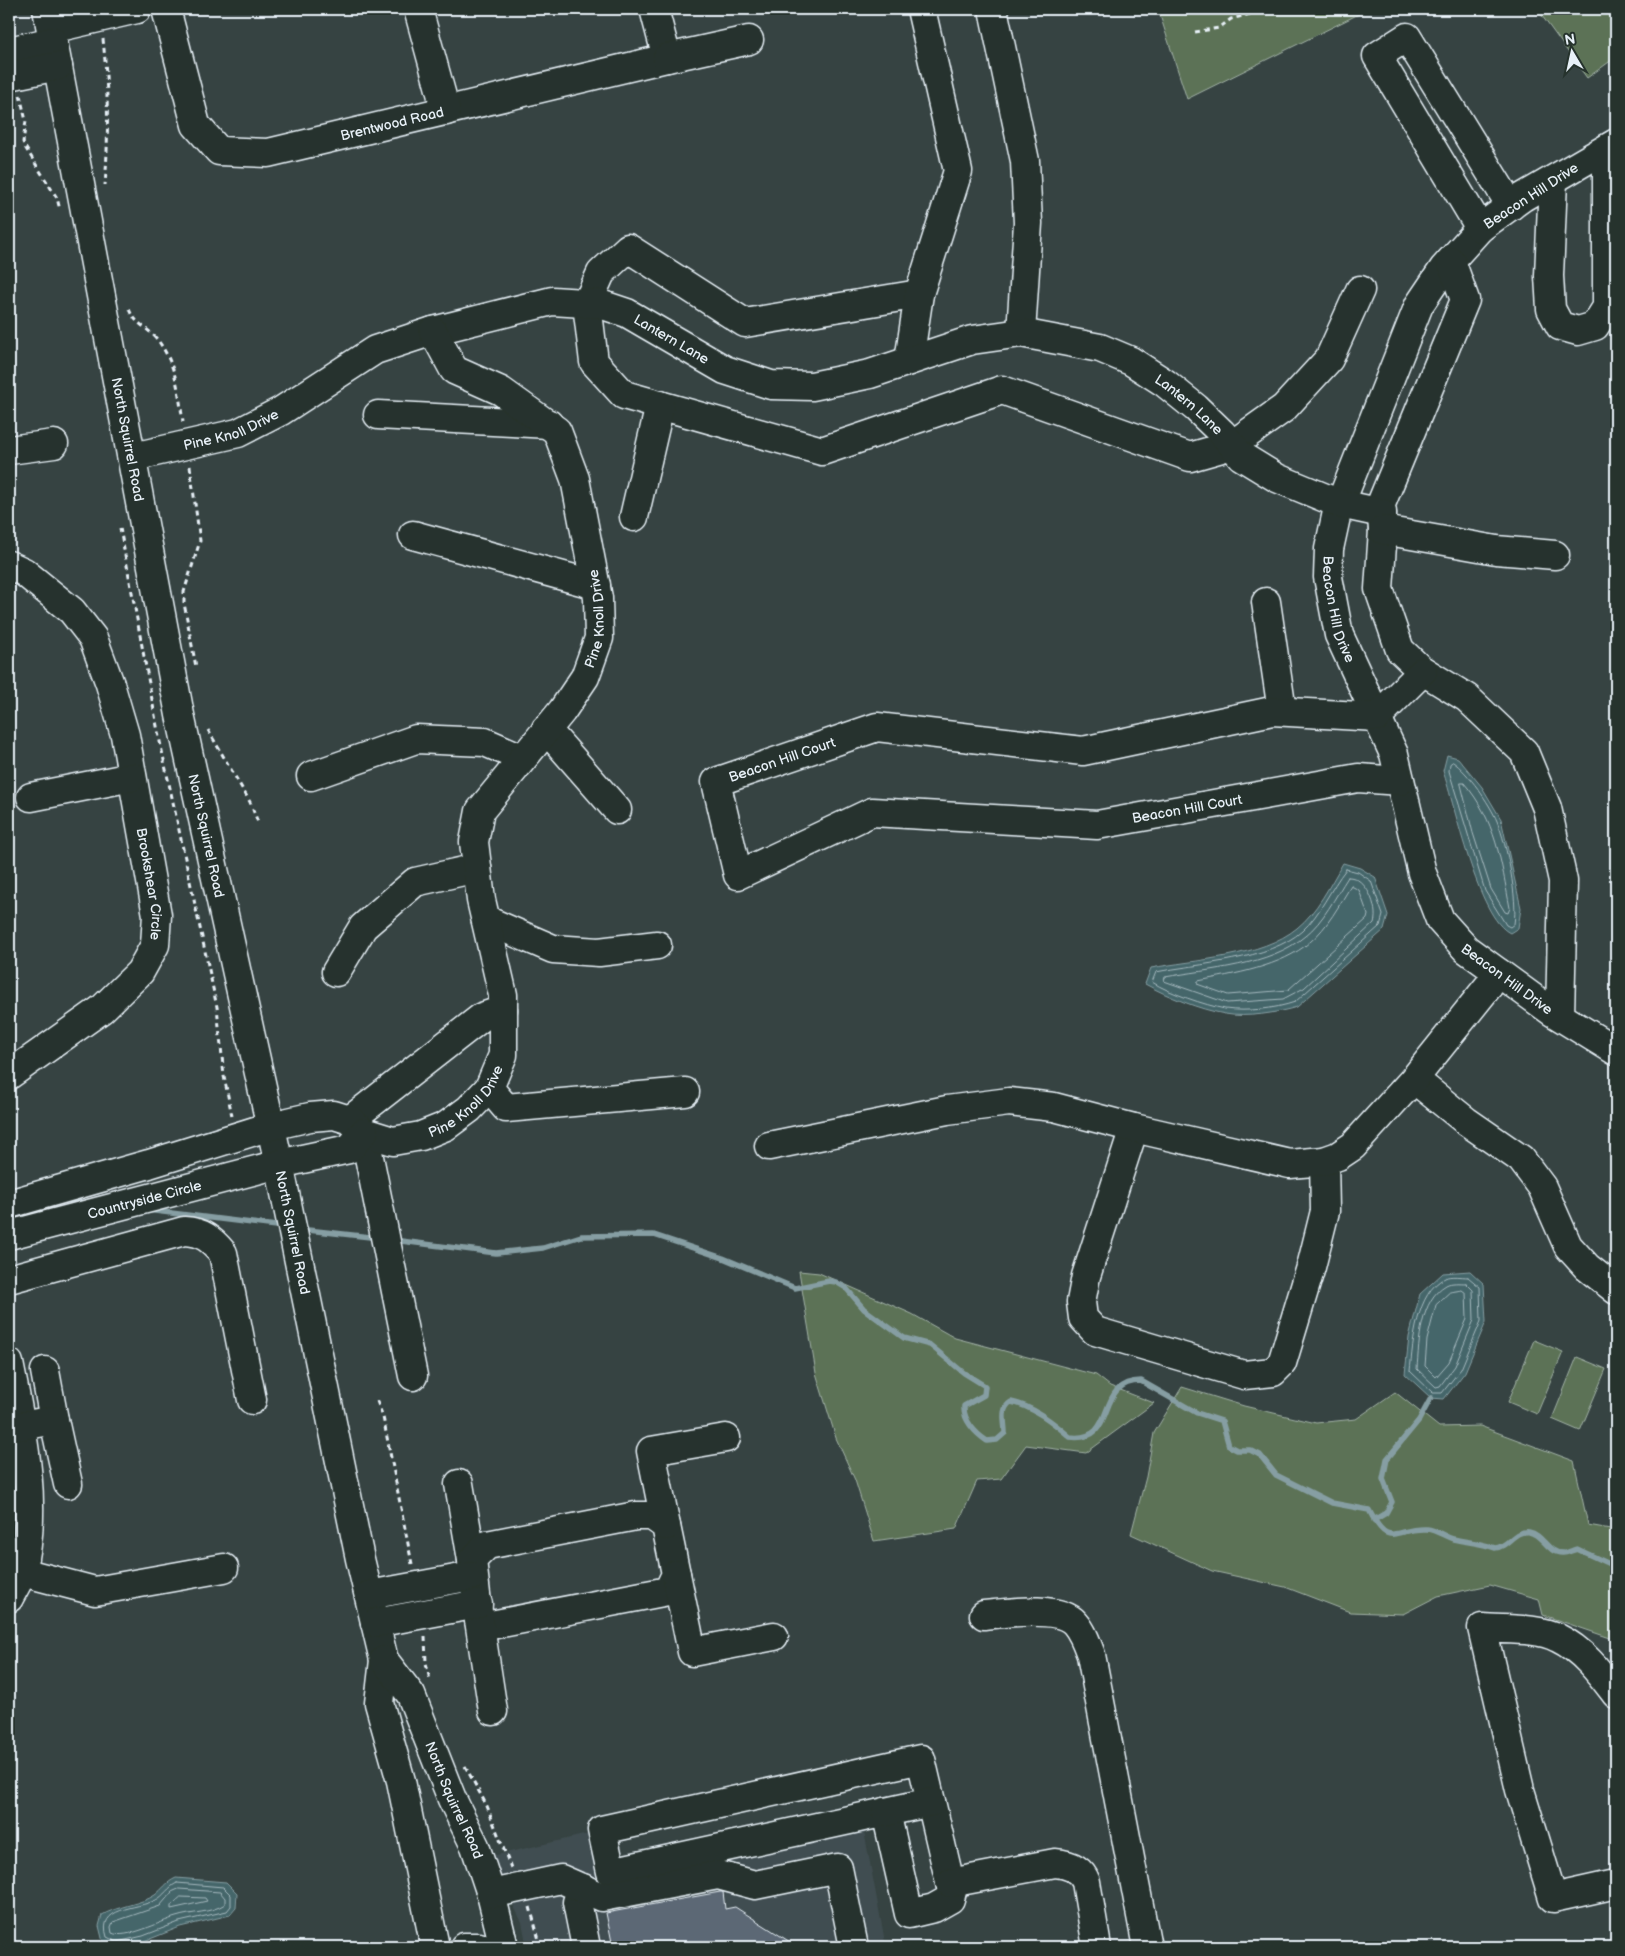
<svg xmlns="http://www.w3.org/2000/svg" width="1625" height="1956" font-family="'Balsamiq Sans',sans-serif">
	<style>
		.built { fill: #414e51 }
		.green { fill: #5c7256; stroke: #a2b2a7 }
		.water { fill: #44666a; stroke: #869ea3 }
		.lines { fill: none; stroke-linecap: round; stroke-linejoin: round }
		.shore { stroke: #a6b9bf; stroke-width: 1 }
		.stream { stroke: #869ea3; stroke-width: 5.5 }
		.building { fill: #5b6774; stroke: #e8f1f8 }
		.minor-casing { stroke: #e8f1f8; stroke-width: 31 }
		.path { stroke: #e8f1f8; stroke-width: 3; stroke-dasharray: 5 4; stroke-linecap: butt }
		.minor { stroke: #26332d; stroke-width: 28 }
		.labels { text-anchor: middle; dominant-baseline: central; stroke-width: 4.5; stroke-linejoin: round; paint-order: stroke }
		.street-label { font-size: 14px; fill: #e8f1f8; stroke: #26332d }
	</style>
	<rect width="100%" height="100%" fill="#364342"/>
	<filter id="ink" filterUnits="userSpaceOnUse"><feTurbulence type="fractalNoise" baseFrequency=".02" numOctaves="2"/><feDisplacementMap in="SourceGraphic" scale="10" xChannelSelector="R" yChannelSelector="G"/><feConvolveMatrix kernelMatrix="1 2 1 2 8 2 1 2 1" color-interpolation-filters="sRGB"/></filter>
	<g filter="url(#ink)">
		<path class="built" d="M 863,1826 L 886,1947 L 527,1947 L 522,1922 L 488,1857 L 597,1832 L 606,1883 Z"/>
		<path class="green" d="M 1158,9 L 1369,9 L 1187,99 Z
			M 1537,9 L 1616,9 L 1616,57 L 1587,78 Z
			M 799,1271 L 819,1273 L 912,1314 L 955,1338 L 1096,1375 L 1110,1386 L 1154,1403 L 1086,1453 L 1026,1445 L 1001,1479 L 977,1481 L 956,1529 L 874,1541 L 855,1480 L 836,1438 L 816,1373 Z
			M 1534,1340 L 1563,1352 L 1537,1414 L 1508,1402 Z
			M 1577,1357 L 1606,1369 L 1580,1431 L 1552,1419 Z
			M 1182,1387 L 1244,1406 L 1316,1423 L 1356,1419 L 1395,1392 L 1439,1427 L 1480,1426 L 1574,1461 L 1588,1525 L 1616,1530 L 1616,1640 L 1543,1615 L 1539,1599 L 1490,1585 L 1438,1596 L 1403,1614 L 1350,1612 L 1285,1587 L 1212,1571 L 1131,1534 L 1146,1477 L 1154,1433 Z"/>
		<path class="water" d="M 1447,755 L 1458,758 L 1482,787 L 1501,819 L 1521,908 L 1518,928 L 1510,933 C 1478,918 1455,806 1443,771 Z
			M 1343,863 L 1360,868 L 1375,877 L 1388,915 L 1384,930 L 1297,1007 C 1277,1013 1246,1018 1225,1014 C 1198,1009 1169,997 1145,984 L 1151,968 C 1194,960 1262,957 1297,928 C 1317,912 1330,885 1343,863 Z
			M 1470,1271 L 1484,1284 L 1486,1322 L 1465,1372 L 1444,1399 L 1431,1398 L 1405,1374 L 1409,1337 L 1420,1294 L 1443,1273 Z
			M 176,1878 L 226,1882 L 237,1893 L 236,1908 L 230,1915 L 180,1927 L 145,1941 L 115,1946 L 103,1942 L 99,1926 L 102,1915 C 118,1906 142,1904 155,1895 C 163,1889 165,1883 176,1878 Z"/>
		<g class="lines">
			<path class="shore" d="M 1453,762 C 1468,772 1490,804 1497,821 C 1507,845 1518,899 1514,924 L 1510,927 L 1506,925 L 1485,891 L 1449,771 L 1450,764 Z
				M 1461,783 L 1464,783 C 1496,820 1501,862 1510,908 L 1508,913 L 1505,912 L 1491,889 L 1473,833 Z
				M 1346,869 L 1358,872 L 1371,881 L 1383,915 L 1380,926 L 1295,1002 C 1275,1009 1246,1012 1225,1009 C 1205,1005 1169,993 1152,982 L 1156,972 C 1197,964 1270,960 1302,931 C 1321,914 1330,889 1346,869 Z
				M 1348,877 C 1366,876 1379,908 1374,923 L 1304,988 L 1283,999 L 1227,1003 L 1164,981 L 1165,977 C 1209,969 1270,966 1305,936 C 1324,921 1335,897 1348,877 Z
				M 1351,886 L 1359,890 L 1368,915 L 1367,919 L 1288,990 L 1228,995 L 1197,984 L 1198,981 C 1234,974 1281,967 1310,942 C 1328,927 1339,905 1351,886 Z
				M 1468,1277 L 1480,1287 L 1481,1321 L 1461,1369 L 1442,1393 L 1433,1393 L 1410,1371 C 1413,1343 1416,1292 1445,1278 C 1450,1275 1462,1277 1468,1277 Z
				M 1466,1283 L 1473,1290 L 1474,1320 L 1455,1366 L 1440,1386 L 1436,1387 L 1417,1369 C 1419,1342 1420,1300 1446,1285 C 1451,1282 1460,1283 1466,1283 Z
				M 1450,1292 L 1462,1290 L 1466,1293 L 1467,1319 L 1449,1362 L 1436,1377 L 1425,1366 L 1427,1340 L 1436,1305 Z
				M 177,1883 L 223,1887 L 231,1895 L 231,1906 L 227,1911 L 179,1922 L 143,1936 L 117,1942 L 107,1937 C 97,1906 136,1910 156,1900 C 164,1896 168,1887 177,1883 Z
				M 179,1889 L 220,1892 L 225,1898 L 225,1904 C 212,1913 191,1912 176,1917 C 161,1921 126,1940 112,1933 L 111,1927 L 113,1922 L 160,1906 L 172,1892 Z
				M 181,1897 L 205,1898 L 207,1901 L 171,1909 L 171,1906 Z"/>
			<path class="stream" d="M 63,1200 L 86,1203
				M 147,1210 L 285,1227
				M 299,1229 L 379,1238
				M 393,1240 L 496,1253 L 543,1248 L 581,1236 L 654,1235 L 723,1258 L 795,1288 L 829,1281 L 836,1282 L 846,1288 L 864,1309 L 904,1338 L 930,1345 L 964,1373 L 985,1386 L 984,1395 L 964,1406 C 963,1420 975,1433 987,1441 L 997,1440 L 1005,1433 C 1005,1421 1000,1409 1011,1402 C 1033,1406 1054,1423 1070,1437 C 1120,1443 1093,1381 1141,1381 L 1197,1413 L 1222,1421 L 1229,1446 L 1237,1450 L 1250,1450 L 1260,1455 L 1276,1475 L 1332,1503 L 1369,1510 C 1390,1551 1394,1527 1427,1529 C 1436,1530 1444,1536 1453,1539 C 1466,1542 1482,1543 1495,1548 C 1509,1547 1513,1530 1529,1532 C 1543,1534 1547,1553 1562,1553 C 1566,1554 1572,1550 1577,1549 L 1616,1567
				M 1374,1520 L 1386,1513 L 1392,1502 L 1383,1479 L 1387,1459 L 1419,1420 L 1431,1398"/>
		</g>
		<path class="building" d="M 720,1892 L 723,1892 L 725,1909 L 735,1907 L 798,1947 L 613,1947 L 606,1913 Z"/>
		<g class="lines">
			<defs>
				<g id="minor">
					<path id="s1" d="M 47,9 L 180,715 L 279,1164 L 360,1559 L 384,1660 L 379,1703 L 401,1781 L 435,1947"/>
					<path id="s2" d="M 166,9 L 196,125 L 219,151 L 268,153 L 667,58 L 654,9"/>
					<path d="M 418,9 L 446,111"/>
					<path d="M 993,9 L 1025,161 L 1028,223 L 1021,333"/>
					<path d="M 51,29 L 137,9"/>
					<path d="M 9,51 L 53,41"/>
					<path d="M 667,58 L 749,40"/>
					<path d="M 9,76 L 58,66"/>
					<path id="s3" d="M 1616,143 L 1523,197 L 1480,228 L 1444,268 L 1419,305 L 1337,512 L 1329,549 L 1328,577 L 1339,635 L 1394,754 L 1422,873 L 1440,920 L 1466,949 L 1551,1011 L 1616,1051"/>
					<path d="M 1553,180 L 1549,276 L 1551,309 L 1560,326 L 1578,331 L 1595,326 L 1607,307 L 1607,149"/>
					<path d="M 1480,228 L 1377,56 L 1407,37 L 1511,206"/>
					<path d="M 1451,261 L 1465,300 L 1381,504 L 1383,530 L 1379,589 L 1400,650 L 1420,669 L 1467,698 L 1524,752 L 1547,808 L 1563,881 L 1560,1016"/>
					<path d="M 919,294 L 745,323 L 628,248 L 601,273 L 587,304 L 594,362 L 624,395 L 822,451 L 1002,390 L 1190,457 L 1232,445 L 1284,408 L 1329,359 L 1360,290"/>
					<path d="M 909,361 L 919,294 L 958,171 L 921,9"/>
					<path d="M 378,415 L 549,424"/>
					<path d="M 9,450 L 54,444"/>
					<path id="s4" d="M 133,457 L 238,433 L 281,411 L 375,350 L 433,331 L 552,301 L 600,304 L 627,313 L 725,370 L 771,385 L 812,386 L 870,374 L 972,340 L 1021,333 L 1100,348 L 1131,361 L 1165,383 L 1196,408 L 1222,433 L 1241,456 L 1277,478 L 1340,504 L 1382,513"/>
					<path d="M 634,517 L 660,405"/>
					<path d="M 1383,530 L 1496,550 L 1555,555"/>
					<path d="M 413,535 L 596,585"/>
					<path id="s5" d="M 9,565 L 24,572 L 72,611 L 93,638 L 110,684 L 125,735 L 157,915 L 155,945 L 140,972 L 102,1009 L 9,1075"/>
					<path d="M 1266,602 L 1282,711"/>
					<path d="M 546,729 L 617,810"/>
					<path d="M 311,776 L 416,739 L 485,742 L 522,758"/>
					<path id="s6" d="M 1400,781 L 1358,778 L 1097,825 L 872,812 L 738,875 L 716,782 L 877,727 L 1083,751 L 1272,711 L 1377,717 L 1423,671"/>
					<path d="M 31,797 L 132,777"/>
					<path d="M 486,920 L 553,949 L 599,952 L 657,945"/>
					<path d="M 336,972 L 363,927 L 415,882 L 477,868"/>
					<path d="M 1414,1079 L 1466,1121 L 1521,1159 L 1542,1187 L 1568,1246 L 1587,1267 L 1616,1290"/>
					<path d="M 489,1088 L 506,1108 L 685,1092"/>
					<path d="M 350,1120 L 482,1017 L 503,1010"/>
					<path d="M 1134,1128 L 1086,1276 L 1081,1302 L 1083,1318 L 1095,1331 L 1244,1375 L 1273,1372 L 1282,1363 L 1311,1267 L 1325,1211 L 1324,1161"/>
					<path d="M 364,1132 L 413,1376"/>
					<path d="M 769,1146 L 947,1110 L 1009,1102 L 1054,1107 L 1134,1128 L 1290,1164 L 1324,1161 L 1338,1156 L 1353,1146 L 1414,1079 L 1499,973"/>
					<path id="s7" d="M 9,1204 L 149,1164 L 271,1126 L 310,1117 L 334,1115 L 350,1120 L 364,1132 L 393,1141 L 421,1136 L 446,1126 L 469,1109 L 489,1088 L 503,1055 L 503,995 L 481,900 L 474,842 L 480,811 L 562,711 L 585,677 L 599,638 L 598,598 L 575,479 L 557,431 L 501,391 L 454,370 L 433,331"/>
					<path id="s8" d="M 9,1235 L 279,1164 L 349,1149 L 364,1132"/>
					<path d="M 9,1279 L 184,1231 C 203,1232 211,1239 223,1253 L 252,1400"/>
					<path d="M 9,1363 C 22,1429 39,1505 22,1571 C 20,1580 13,1590 9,1598"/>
					<path d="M 45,1371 L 54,1420"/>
					<path d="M 21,1426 L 54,1420 L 68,1484"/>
					<path d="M 459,1484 L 472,1560"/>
					<path d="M 636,1516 L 652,1516 L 666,1526 L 676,1574 L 668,1591 L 491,1625 L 479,1620 L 472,1560 L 487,1545 Z"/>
					<path d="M 666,1526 L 651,1451 L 726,1438"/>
					<path d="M 22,1572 L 95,1591 L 224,1568"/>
					<path d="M 676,1574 L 692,1652 L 774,1636"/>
					<path d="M 369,1595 L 472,1576"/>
					<path d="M 984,1615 C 1006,1613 1059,1605 1075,1623 C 1083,1632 1087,1644 1091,1655 L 1147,1947"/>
					<path d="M 479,1620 L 493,1711"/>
					<path d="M 375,1623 L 478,1604"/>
					<path id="s9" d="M 384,1660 L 411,1695 L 452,1799 L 475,1846 L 491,1894 L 504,1947"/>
					<path d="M 1616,1694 C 1600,1673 1583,1650 1558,1638 C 1537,1627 1505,1630 1482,1628 L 1520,1790 L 1553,1898 L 1616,1884"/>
					<path d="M 921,1759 L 952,1891 L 950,1899 L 934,1908 L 909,1914 L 886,1812 L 611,1872 L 602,1830 Z"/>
					<path d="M 886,1812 L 931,1802"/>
					<path d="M 950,1883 L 1055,1863 C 1069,1864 1081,1869 1086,1882 L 1097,1947"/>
					<path d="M 583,1888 L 577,1902 L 586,1947"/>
					<path d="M 491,1894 L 561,1879 L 602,1897 L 718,1875 L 755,1885 L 838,1868 L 854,1947"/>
					<path d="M 464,1947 L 479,1947"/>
				</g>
			</defs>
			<use href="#minor" class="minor-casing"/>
			<path class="path" d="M 1195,32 L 1219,28 L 1231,19 L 1270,9
				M 103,39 C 108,87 109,136 105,185
				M 20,95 L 26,121 L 23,142 L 25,147 L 57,198 L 60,210
				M 129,309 C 134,323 148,328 157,339 C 177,366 178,390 183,422
				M 190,466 L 200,541 L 184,592 L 184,603 L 196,667
				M 120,528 L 159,737 L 217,1007 L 224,1076 L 232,1116
				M 208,730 L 250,802 L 259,825
				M 377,1401 L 383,1417 L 412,1564
				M 425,1637 L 426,1663 L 430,1680
				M 465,1766 L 487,1806 L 511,1868
				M 530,1907 L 541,1947"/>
			<use href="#minor" class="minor"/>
		</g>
	</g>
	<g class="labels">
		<g class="street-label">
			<text stroke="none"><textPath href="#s2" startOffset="331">Brentwood Road</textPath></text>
			<text transform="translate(1531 196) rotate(-33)">Beacon Hill Drive</text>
			<text stroke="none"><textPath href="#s4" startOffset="580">Lantern Lane</textPath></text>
			<text stroke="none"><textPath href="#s4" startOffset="1134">Lantern Lane</textPath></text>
			<text stroke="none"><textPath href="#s4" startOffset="102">Pine Knoll Drive</textPath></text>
			<text stroke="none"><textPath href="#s1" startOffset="438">North Squirrel Road</textPath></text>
			<text stroke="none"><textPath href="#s3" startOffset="581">Beacon Hill Drive</textPath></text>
			<text stroke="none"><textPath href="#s7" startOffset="1030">Pine Knoll Drive</textPath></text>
			<text stroke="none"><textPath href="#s6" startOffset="846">Beacon Hill Court</textPath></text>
			<text transform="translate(1187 809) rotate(-10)">Beacon Hill Court</text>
			<text stroke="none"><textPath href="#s1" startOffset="842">North Squirrel Road</textPath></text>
			<text stroke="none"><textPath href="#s5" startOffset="366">Brookshear Circle</textPath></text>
			<text stroke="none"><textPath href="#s3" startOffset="1000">Beacon Hill Drive</textPath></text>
			<text stroke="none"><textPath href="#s7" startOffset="490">Pine Knoll Drive</textPath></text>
			<text stroke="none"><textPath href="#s8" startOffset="140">Countryside Circle</textPath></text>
			<text stroke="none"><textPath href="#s1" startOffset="1248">North Squirrel Road</textPath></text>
			<text stroke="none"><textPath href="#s9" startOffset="158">North Squirrel Road</textPath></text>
		</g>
	</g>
	<rect width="1625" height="1956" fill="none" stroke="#26332d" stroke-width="30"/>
	<rect x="15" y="15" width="1595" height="1926" fill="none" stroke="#e8f1f8" stroke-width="2" filter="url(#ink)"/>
	<g transform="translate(1572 52) rotate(351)" stroke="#26332d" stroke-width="4" paint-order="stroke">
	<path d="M0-4L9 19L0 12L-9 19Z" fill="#e8f1f8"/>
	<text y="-8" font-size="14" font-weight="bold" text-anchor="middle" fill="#e8f1f8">N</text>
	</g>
</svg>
